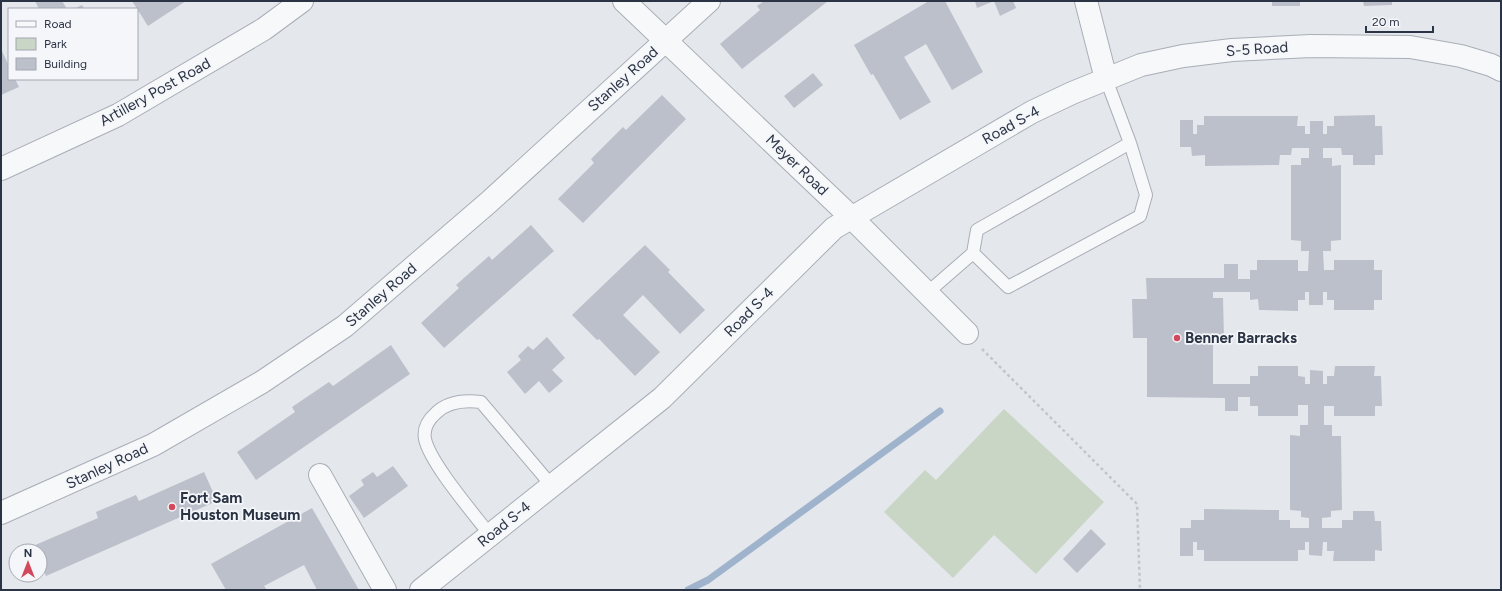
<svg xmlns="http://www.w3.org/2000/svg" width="1502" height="591" font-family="Figtree,sans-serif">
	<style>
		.green { fill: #c9d6c5 }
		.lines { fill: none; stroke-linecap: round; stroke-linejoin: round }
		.stream { stroke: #9fb4cc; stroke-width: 7 }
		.building { fill: #bbc0ca }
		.service-casing { stroke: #a9aeb7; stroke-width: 14 }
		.minor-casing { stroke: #a9aeb7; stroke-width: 24 }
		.tertiary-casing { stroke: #a9aeb7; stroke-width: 24 }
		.path { stroke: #c2c5cb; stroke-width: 2.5; stroke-dasharray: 3 3; stroke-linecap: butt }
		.service { stroke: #f7f8fa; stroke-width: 12 }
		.minor { stroke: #f7f8fa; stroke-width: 22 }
		.tertiary { stroke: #f7f8fa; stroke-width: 22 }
		.poi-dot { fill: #d1495b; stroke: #f4f6f9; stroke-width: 1.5 }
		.labels { text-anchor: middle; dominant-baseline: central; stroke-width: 3.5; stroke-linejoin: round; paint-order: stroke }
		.street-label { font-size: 15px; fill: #2b3445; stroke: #f4f6f9 }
		.poi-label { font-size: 15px; font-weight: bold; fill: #2b3445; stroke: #f4f6f9; text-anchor: start }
	</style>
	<rect width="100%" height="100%" fill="#e4e7ec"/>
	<path class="green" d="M 1004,409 L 1104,502 L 1036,574 L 994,535 L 953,578 L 884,512 L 925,470 L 936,480 Z"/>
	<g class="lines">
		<path class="stream" d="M 688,590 L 708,580 L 940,411"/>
	</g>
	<path class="building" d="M 35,1 L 62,1 L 67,9 L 39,9 Z
		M 132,1 L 186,1 L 148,26 Z
		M 764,1 L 828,1 L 742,69 L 720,44 L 760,10 L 757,6 Z
		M 929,1 L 945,1 L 983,72 L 952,90 L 926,44 L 904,57 L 931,102 L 900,120 L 873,74 L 871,75 L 854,45 Z
		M 975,1 L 1013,1 L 1016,8 L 1000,16 L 994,1 L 977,8 Z
		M 1272,1 L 1300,1 L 1300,6 L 1272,6 Z
		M 1363,1 L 1392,1 L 1392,5 L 1364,6 Z
		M 82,5 L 84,9 L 74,9 Z
		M 1,49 L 9,66 L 9,79 L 15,79 L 19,87 L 1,95 Z
		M 813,73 L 823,85 L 794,108 L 784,96 Z
		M 662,95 L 686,119 L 583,223 L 558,199 L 594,163 L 591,159 L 623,127 L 626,130 Z
		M 1375,115 L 1375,126 L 1382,126 L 1383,155 L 1375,155 L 1375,165 L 1353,165 L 1353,155 L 1342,155 L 1341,148 L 1323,148 L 1323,158 L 1332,158 L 1332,166 L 1341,165 L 1341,240 L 1331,241 L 1331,251 L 1323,251 L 1324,270 L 1334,270 L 1334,260 L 1374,260 L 1374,270 L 1382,270 L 1382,300 L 1374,300 L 1374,310 L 1334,310 L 1334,300 L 1327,300 L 1327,292 L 1323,292 L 1323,305 L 1309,305 L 1309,292 L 1305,292 L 1305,300 L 1298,300 L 1298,311 L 1259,310 L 1258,299 L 1250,300 L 1250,292 L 1213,292 L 1213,298 L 1223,298 L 1224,338 L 1213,338 L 1213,384 L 1250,384 L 1250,376 L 1258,376 L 1258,366 L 1298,366 L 1298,376 L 1305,377 L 1305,384 L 1310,384 L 1310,370 L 1323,371 L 1323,384 L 1327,384 L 1327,376 L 1334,376 L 1335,366 L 1375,366 L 1374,376 L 1381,376 L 1382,406 L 1375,406 L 1375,416 L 1334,416 L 1334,406 L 1324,406 L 1324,425 L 1332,425 L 1332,436 L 1341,436 L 1342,510 L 1331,511 L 1331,517 L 1322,518 L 1322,528 L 1342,528 L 1342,520 L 1353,520 L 1353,511 L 1374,511 L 1375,521 L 1381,521 L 1382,551 L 1375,550 L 1375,561 L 1333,561 L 1334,551 L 1327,551 L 1327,542 L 1323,542 L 1322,556 L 1309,555 L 1309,542 L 1305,542 L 1305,550 L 1298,550 L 1298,561 L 1204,561 L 1204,550 L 1197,550 L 1197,542 L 1193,542 L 1193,556 L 1180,556 L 1180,528 L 1191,528 L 1191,520 L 1204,520 L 1204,509 L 1279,510 L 1279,520 L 1290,520 L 1290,528 L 1309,528 L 1309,518 L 1301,517 L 1301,511 L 1290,510 L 1290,435 L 1300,436 L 1300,425 L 1308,425 L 1308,405 L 1298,405 L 1298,416 L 1258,416 L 1258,406 L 1250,406 L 1250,397 L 1238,397 L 1238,411 L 1225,411 L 1225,398 L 1147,397 L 1147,338 L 1133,338 L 1132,299 L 1147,299 L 1146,278 L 1224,278 L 1224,264 L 1238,264 L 1238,279 L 1250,279 L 1250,270 L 1257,270 L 1257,260 L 1298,260 L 1298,271 L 1308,271 L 1309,251 L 1301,251 L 1301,241 L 1291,240 L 1291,165 L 1301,165 L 1301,158 L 1309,158 L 1309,148 L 1292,148 L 1291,155 L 1280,155 L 1279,165 L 1205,166 L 1205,155 L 1192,156 L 1191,147 L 1180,147 L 1180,120 L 1193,120 L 1193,134 L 1197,134 L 1197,125 L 1204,125 L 1204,116 L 1298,116 L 1297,126 L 1305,126 L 1305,134 L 1310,134 L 1310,121 L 1323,121 L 1323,134 L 1327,134 L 1327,126 L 1334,126 L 1334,116 Z
		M 531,225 L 554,251 L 444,348 L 421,323 L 459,288 L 456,285 L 489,256 L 492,260 Z
		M 645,245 L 670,270 L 668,272 L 705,310 L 680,334 L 643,295 L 623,315 L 660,352 L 635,376 L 599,339 L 597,340 L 572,315 Z
		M 547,337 L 565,358 L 552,370 L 563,381 L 549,393 L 539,381 L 525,394 L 507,372 L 521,360 L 518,356 L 528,346 L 533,350 Z
		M 391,345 L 410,374 L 256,480 L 237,452 L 295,412 L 292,407 L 329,382 L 333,386 Z
		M 393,466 L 408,486 L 364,518 L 349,496 L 364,485 L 361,480 L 373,472 L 377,477 Z
		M 204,472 L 217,501 L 46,576 L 40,562 L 40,551 L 35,551 L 33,546 L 98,518 L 96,512 L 136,495 L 139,501 Z
		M 312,508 L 359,590 L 317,590 L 304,565 L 264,586 L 267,590 L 226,590 L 211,564 Z
		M 1091,529 L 1106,544 L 1077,573 L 1063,559 Z"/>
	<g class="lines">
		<defs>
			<path id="service" d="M 1106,79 L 1130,143 L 1146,195 L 1140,216 L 1008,287 L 973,253 L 977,230 L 1130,143
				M 927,293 L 973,253
				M 490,535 C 474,514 430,463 425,439 C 423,428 428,420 436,413 C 448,401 465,400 481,402 L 552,486"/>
			<path id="minor" d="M 624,1 L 851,217 L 967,333
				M 1086,1 L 1106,79
				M 1,169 L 118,115 L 264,29 L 302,1
				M 320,475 L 385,590
				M 421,590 L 662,398 L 834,228 L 1032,112 L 1072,93 L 1141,65 L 1183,56 L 1232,50 L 1311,46 L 1410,47 L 1461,56 L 1491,65 L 1501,70"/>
			<path id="tertiary" d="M 1,513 L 153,445 L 262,382 L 345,326 L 489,202 L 709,1"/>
		</defs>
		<use href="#service" class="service-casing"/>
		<use href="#minor" class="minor-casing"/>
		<use href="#tertiary" class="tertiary-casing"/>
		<path class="path" d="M 982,349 L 1137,504 L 1140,590"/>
		<use href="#service" class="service"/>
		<use href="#minor" class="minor"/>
		<use href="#tertiary" class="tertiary"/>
	</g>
	<g class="poi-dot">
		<circle cx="1177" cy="338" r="4"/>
		<circle cx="172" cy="507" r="4"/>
	</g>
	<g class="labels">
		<g class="street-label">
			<text transform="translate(1257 49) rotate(-4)">S-5 Road</text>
			<text transform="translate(623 79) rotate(-42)">Stanley Road</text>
			<text transform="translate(155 92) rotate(-29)">Artillery Post Road</text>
			<text transform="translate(1011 125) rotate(-29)">Road S-4</text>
			<text transform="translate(797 165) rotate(44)">Meyer Road</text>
			<text transform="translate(381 295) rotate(-41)">Stanley Road</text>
			<text transform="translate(749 312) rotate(-45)">Road S-4</text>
			<text transform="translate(107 466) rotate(-25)">Stanley Road</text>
			<text transform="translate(504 524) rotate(-39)">Road S-4</text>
		</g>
		<g class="poi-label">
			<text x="1185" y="338">Benner Barracks</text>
			<text x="180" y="498">Fort Sam<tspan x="180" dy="17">Houston Museum</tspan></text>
		</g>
	</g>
	<rect width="1502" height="591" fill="none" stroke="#2b3445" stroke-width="4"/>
	<rect x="8" y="8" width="130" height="72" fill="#f4f6f9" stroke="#a4a8b1"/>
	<rect x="16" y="21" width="20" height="6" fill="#f7f8fa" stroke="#a4a8b1"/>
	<text x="44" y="28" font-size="12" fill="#2b3445">Road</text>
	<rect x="16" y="38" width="20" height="12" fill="#c9d6c5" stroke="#a4a8b1"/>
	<text x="44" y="48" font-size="12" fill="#2b3445">Park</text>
	<rect x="16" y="58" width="20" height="12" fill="#bbc0ca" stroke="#a4a8b1"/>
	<text x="44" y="68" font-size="12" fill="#2b3445">Building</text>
	<g transform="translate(28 563)"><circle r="19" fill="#f4f6f9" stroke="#a4a8b1"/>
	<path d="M0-3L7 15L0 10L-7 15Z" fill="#d1495b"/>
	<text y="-6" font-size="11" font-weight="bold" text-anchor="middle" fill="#2b3445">N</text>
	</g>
	<path d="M1366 26v6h67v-6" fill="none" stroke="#2b3445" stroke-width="2"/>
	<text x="1372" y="26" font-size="12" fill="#2b3445" stroke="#f4f6f9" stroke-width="3" paint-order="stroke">20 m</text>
</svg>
